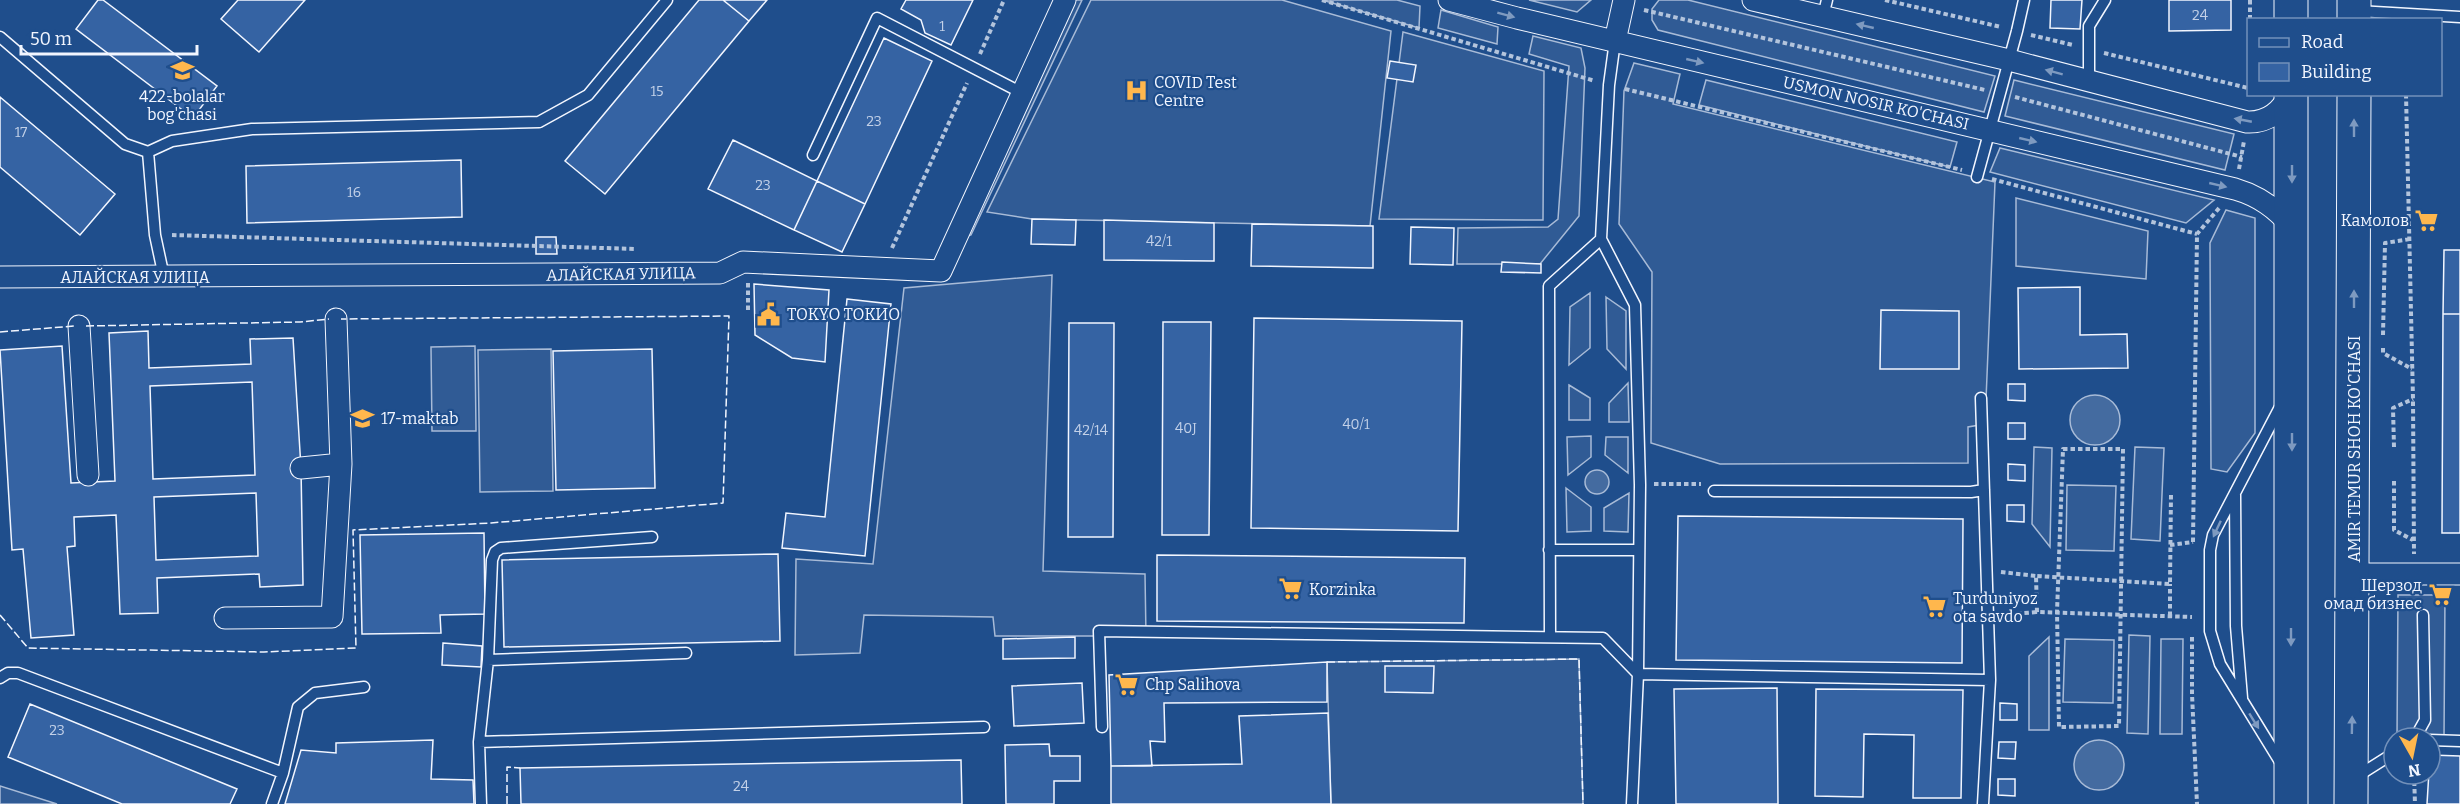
<svg xmlns="http://www.w3.org/2000/svg" width="2460" height="804" font-family="Bitter,serif">
	<style>
		.built { fill: #305b95; stroke: #a8bbd7; stroke-width: 1.5 }
		.water { fill: #446ba0; stroke: #a8bbd7; stroke-width: 1.5 }
		.building { fill: #3563a3; stroke: #f2f6ff; stroke-width: 1.5; fill-rule: evenodd }
		.lines { fill: none; stroke-linecap: round; stroke-linejoin: round }
		.lane-casing { stroke: #f2f6ff; stroke-width: 13 }
		.street-casing { stroke: #f2f6ff; stroke-width: 23 }
		.primary-casing { stroke: #f2f6ff; stroke-width: 35 }
		.path { stroke: #b3c4dc; stroke-width: 4; stroke-dasharray: 4.5 3; stroke-linecap: butt }
		.lane { stroke: #1f4e8c; stroke-width: 10 }
		.street { stroke: #1f4e8c; stroke-width: 21 }
		.primary { stroke: #1f4e8c; stroke-width: 33 }
		.fence { stroke: #f2f6ff; stroke-width: 1.5; stroke-dasharray: 8 3; stroke-linecap: butt }
		.oneway { fill: #7e9ac0 }
		.labels { text-anchor: middle; dominant-baseline: central; stroke-width: 4.5; stroke-linejoin: round; paint-order: stroke }
		.number-label { font-size: 14px; fill: #c3d1e8 }
		.poi-label { font-size: 16px; fill: #f2f6ff; stroke: #1f4e8c; text-anchor: start }
		.street-label { font-size: 16px; fill: #f2f6ff; stroke: #1f4e8c }
	</style>
	<rect width="100%" height="100%" fill="#1f4e8c"/>
	<path class="built" d="M 1067,0 L 1082,0 L 971,235 L 952,241 Z
		M 1091,0 L 1282,0 L 1391,31 L 1370,226 L 1032,219 L 987,212 Z
		M 1322,0 L 1397,0 L 1420,6 L 1419,28 Z
		M 1529,0 L 1591,0 L 1577,12 Z
		M 1659,0 L 1688,0 L 1995,76 L 1984,112 L 1658,30 L 1652,20 L 1652,9 Z
		M 1441,10 L 1498,27 L 1497,44 L 1438,28 Z
		M 1403,32 L 1544,71 L 1543,220 L 1379,219 Z
		M 1533,36 L 1581,48 L 1585,68 L 1579,216 L 1540,264 L 1457,264 L 1458,228 L 1548,227 L 1558,219 L 1569,66 L 1529,54 Z
		M 1634,63 L 1680,74 L 1673,104 L 1995,182 L 1985,424 L 1968,427 L 1968,463 L 1720,464 L 1651,443 L 1652,272 L 1619,224 L 1624,91 Z
		M 1706,80 L 1957,142 L 1950,167 L 1699,105 Z
		M 2014,80 L 2234,134 L 2225,170 L 2005,116 Z
		M 2000,148 L 2214,200 L 2186,223 L 1990,172 Z
		M 2016,198 L 2148,231 L 2146,279 L 2016,266 Z
		M 2226,210 L 2255,218 L 2255,433 L 2227,472 L 2211,469 L 2210,243 Z
		M 1052,275 L 1043,571 L 1145,574 L 1146,636 L 995,636 L 993,617 L 864,615 L 860,653 L 795,655 L 796,559 L 873,564 L 904,288 Z
		M 1590,293 L 1590,348 L 1569,365 L 1570,307 Z
		M 1606,297 L 1626,311 L 1626,369 L 1607,349 Z
		M 475,346 L 476,431 L 432,431 L 431,347 Z
		M 551,349 L 553,491 L 480,492 L 478,350 Z
		M 1628,383 L 1629,422 L 1609,422 L 1609,403 Z
		M 1569,385 L 1590,398 L 1590,420 L 1569,420 Z
		M 1591,436 L 1591,457 L 1568,475 L 1567,437 Z
		M 1606,437 L 1628,437 L 1628,473 L 1605,455 Z
		M 2034,447 L 2052,448 L 2050,547 L 2032,524 Z
		M 2135,447 L 2164,448 L 2160,541 L 2131,539 Z
		M 2067,485 L 2116,486 L 2114,551 L 2066,550 Z
		M 1566,488 L 1591,507 L 1591,531 L 1567,532 Z
		M 1629,493 L 1628,532 L 1604,531 L 1604,508 Z
		M 2398,595 L 2445,595 L 2444,738 L 2397,738 Z
		M 2129,635 L 2150,636 L 2148,734 L 2127,733 Z
		M 2049,637 L 2049,730 L 2029,730 L 2029,656 Z
		M 2065,639 L 2114,640 L 2113,703 L 2063,702 Z
		M 2161,639 L 2183,639 L 2182,734 L 2160,734 Z
		M 1579,659 L 1583,804 L 1331,804 L 1327,662 Z
		M 0,786 L 57,804 L 0,804 Z"/>
	<path class="water" d="M2070 420a25 25 0 1 1 50 0a25 25 0 1 1-50 0Z
		M1585 482a12 12 0 1 1 24 0a12 12 0 1 1-24 0Z
		M2074 765a25 25 0 1 1 50 0a25 25 0 1 1-50 0Z"/>
	<path class="building" d="M 98,0 L 103,0 L 217,86 L 193,118 L 76,29 Z
		M 238,0 L 305,0 L 259,52 L 221,19 Z
		M 699,0 L 723,0 L 749,21 L 605,194 L 565,161 Z
		M 723,0 L 767,0 L 749,21 Z
		M 906,0 L 973,0 L 951,45 L 925,33 L 921,20 L 901,9 Z
		M 2051,0 L 2082,0 L 2080,29 L 2050,28 Z
		M 2169,0 L 2231,0 L 2231,30 L 2169,31 Z
		M 884,38 L 932,61 L 865,204 L 817,181 Z
		M 1390,61 L 1416,65 L 1413,82 L 1387,78 Z
		M 0,97 L 115,194 L 80,235 L 0,167 Z
		M 733,140 L 817,181 L 794,230 L 708,189 Z
		M 461,160 L 462,217 L 247,223 L 246,166 Z
		M 817,181 L 865,204 L 842,252 L 794,230 Z
		M 1032,219 L 1076,220 L 1075,245 L 1031,244 Z
		M 1104,220 L 1214,223 L 1214,261 L 1104,260 Z
		M 1252,224 L 1373,226 L 1373,268 L 1251,266 Z
		M 1411,227 L 1454,228 L 1453,265 L 1410,264 Z
		M 536,237 L 556,237 L 557,254 L 536,254 Z
		M 2444,250 L 2460,250 L 2460,314 L 2443,314 Z
		M 1502,262 L 1541,264 L 1541,273 L 1501,272 Z
		M 754,284 L 829,290 L 825,362 L 792,358 L 755,335 Z
		M 2080,287 L 2080,335 L 2127,334 L 2128,368 L 2019,369 L 2018,288 Z
		M 847,299 L 891,304 L 865,556 L 782,548 L 786,513 L 825,517 Z
		M 1881,310 L 1959,311 L 1959,369 L 1880,369 Z
		M 2443,314 L 2460,314 L 2460,533 L 2442,533 Z
		M 1254,318 L 1462,321 L 1458,531 L 1251,528 Z
		M 1163,322 L 1211,322 L 1209,535 L 1162,535 Z
		M 1069,323 L 1114,323 L 1113,537 L 1068,537 Z
		M 148,331 L 149,368 L 251,364 L 250,339 L 293,338 L 301,468 L 303,585 L 260,587 L 259,574 L 157,578 L 158,613 L 120,614 L 116,515 L 74,517 L 75,546 L 67,547 L 74,635 L 31,638 L 23,549 L 12,550 L 0,350 L 62,346 L 71,483 L 115,481 L 109,333 ZM 252,382 L 255,475 L 153,479 L 150,386 ZM 256,493 L 258,556 L 156,560 L 154,497 Z
		M 652,349 L 655,488 L 556,490 L 553,351 Z
		M 2008,384 L 2025,384 L 2025,401 L 2008,400 Z
		M 2008,423 L 2025,423 L 2025,439 L 2008,439 Z
		M 2008,464 L 2025,465 L 2025,481 L 2008,480 Z
		M 2007,505 L 2024,505 L 2024,522 L 2007,521 Z
		M 1678,516 L 1963,519 L 1962,663 L 1676,660 Z
		M 484,533 L 485,614 L 440,615 L 441,633 L 362,634 L 360,535 Z
		M 778,554 L 780,641 L 504,647 L 502,560 Z
		M 1157,555 L 1465,558 L 1464,623 L 1157,621 Z
		M 1075,637 L 1075,658 L 1003,659 L 1003,639 Z
		M 443,643 L 482,646 L 481,667 L 442,665 Z
		M 1327,662 L 1327,702 L 1164,703 L 1165,742 L 1150,741 L 1152,766 L 1111,766 L 1109,675 Z
		M 1385,666 L 1434,666 L 1433,693 L 1385,692 Z
		M 1082,683 L 1084,723 L 1014,726 L 1012,686 Z
		M 1777,688 L 1778,804 L 1676,804 L 1674,689 Z
		M 1816,689 L 1963,690 L 1961,798 L 1913,798 L 1914,735 L 1864,734 L 1863,797 L 1815,796 Z
		M 2000,703 L 2017,704 L 2017,720 L 2000,720 Z
		M 30,704 L 237,789 L 230,804 L 122,804 L 8,757 Z
		M 1328,713 L 1331,804 L 1111,804 L 1111,766 L 1242,764 L 1239,716 Z
		M 433,740 L 431,779 L 473,780 L 474,804 L 285,804 L 301,750 L 336,753 L 336,743 Z
		M 1999,742 L 2016,742 L 2015,759 L 1998,758 Z
		M 1049,744 L 1050,756 L 1080,756 L 1080,781 L 1054,781 L 1054,804 L 1006,804 L 1005,745 Z
		M 2430,755 L 2460,756 L 2460,804 L 2427,804 Z
		M 961,760 L 962,804 L 521,804 L 520,768 Z
		M 1998,779 L 2015,779 L 2015,796 L 1998,795 Z"/>
	<g class="lines">
		<defs>
			<path id="lane" d="M 2358,11 L 2460,17
				M 1823,16 L 1827,0
				M 0,37 L 125,144 L 148,152 L 155,235 L 164,277
				M 1615,41 L 1609,85 L 1601,239 L 1635,305 L 1640,485 L 1638,674 L 1632,804
				M 2089,81 L 2089,26 L 2105,0
				M 148,152 L 172,141 L 252,129 L 539,122 L 588,95 L 667,0
				M 813,155 L 877,18 L 1022,93
				M 1977,177 L 2017,31 L 2024,0
				M 1981,398 L 1990,680 L 1983,804
				M 2281,405 L 2213,535 L 2210,550 L 2210,631 L 2220,664 L 2282,765
				M 1714,491 L 1971,492 L 1984,490
				M 2235,495 L 2236,626 L 2242,698
				M 1549,550 L 1639,550
				M 1550,637 L 1549,286 L 1601,239
				M 488,660 L 686,653
				M 0,678 L 8,673 L 18,673 L 283,773
				M 1102,727 L 1099,631 L 1603,638 L 1638,674 L 1990,680
				M 2415,738 L 2425,720 L 2423,615
				M 2430,740 L 2460,741
				M 479,742 L 984,727
				M 2356,777 L 2394,753
				M 272,804 L 283,773 L 298,707 L 315,693 L 364,687
				M 481,804 L 479,742 L 488,660 L 492,560 L 495,552 L 501,548 L 652,537"/>
			<path id="street" d="M 1449,0 L 1517,18 L 2235,189 C 2259,196 2276,208 2292,227
				M 1753,0 L 2009,60 L 2247,122 C 2267,123 2281,112 2290,94
				M 1615,41 L 1624,0
				M 0,277 L 720,273 L 743,262 L 941,271 L 1065,0
				M 79,326 L 88,475
				M 301,468 L 341,464 L 336,319
				M 2353,574 L 2460,574
				M 225,618 L 332,617 L 341,464"/>
			<path id="primary" d="M 2291,20 L 2291,0
				M 2354,20 L 2354,0
				M 2291,804 L 2291,94
				M 2351,804 L 2354,94"/>
		</defs>
		<use href="#lane" class="lane-casing"/>
		<use href="#street" class="street-casing"/>
		<use href="#primary" class="primary-casing"/>
		<path class="path" d="M 1322,0 L 1595,81
			M 1885,0 L 2001,27
			M 2250,0 L 2250,20
			M 1644,10 L 1985,90
			M 2031,35 L 2073,45
			M 2104,53 L 2248,88
			M 980,54 L 1004,0
			M 1625,89 L 1962,170
			M 2406,94 L 2413,399 L 2414,554
			M 2015,97 L 2242,157
			M 2239,169 L 2244,141
			M 1992,179 L 2197,234
			M 172,235 L 636,249
			M 892,248 L 967,83
			M 748,283 L 748,312
			M 2383,335 L 2385,243 L 2410,239
			M 2383,348 L 2383,353 L 2412,369
			M 2394,447 L 2393,408 L 2413,399
			M 2063,449 L 2123,449 L 2119,726 L 2059,727 L 2057,612 Z
			M 2394,481 L 2394,530 L 2413,540
			M 1654,484 L 1701,484
			M 2171,495 L 2170,584 L 2036,576 L 2037,612 L 2192,617
			M 2193,542 L 2197,234 L 2220,207
			M 2170,545 L 2193,542
			M 2001,572 L 2036,576
			M 2002,615 L 2037,612
			M 2170,616 L 2170,584
			M 2192,637 L 2192,694 L 2197,804
			M 2414,774 L 2415,804"/>
		<use href="#lane" class="lane"/>
		<use href="#street" class="street"/>
		<use href="#primary" class="primary"/>
		<path class="fence" d="M 86,326 L 300,322 L 329,319
			M 0,332 L 74,326
			M 0,615 L 28,648 L 264,652 L 356,648 L 353,530 L 491,523 L 723,503 L 729,316 L 341,319
			M 1327,662 L 1579,659 L 1583,804
			M 507,804 L 507,767 L 520,768"/>
	</g>
	<defs><path id="oneway-solid" d="M-6-.8H1V-3.2L6.5 0L1 3.2V.8H-6Z" transform="scale(1.5)"/></defs>
	<g class="oneway">
		<use href="#oneway-solid" transform="translate(1506 15) rotate(15)"/>
		<use href="#oneway-solid" transform="translate(1865 26) rotate(-167)"/>
		<use href="#oneway-solid" transform="translate(1695 61) rotate(13)"/>
		<use href="#oneway-solid" transform="translate(2054 72) rotate(-165)"/>
		<use href="#oneway-solid" transform="translate(2243 120) rotate(-169)"/>
		<use href="#oneway-solid" transform="translate(2354 128) rotate(-90)"/>
		<use href="#oneway-solid" transform="translate(2028 140) rotate(13)"/>
		<use href="#oneway-solid" transform="translate(2292 174) rotate(90)"/>
		<use href="#oneway-solid" transform="translate(2218 185) rotate(13)"/>
		<use href="#oneway-solid" transform="translate(2354 299) rotate(-90)"/>
		<use href="#oneway-solid" transform="translate(2292 442) rotate(90)"/>
		<use href="#oneway-solid" transform="translate(2217 529) rotate(115)"/>
		<use href="#oneway-solid" transform="translate(2291 637) rotate(90)"/>
		<use href="#oneway-solid" transform="translate(2254 721) rotate(58)"/>
		<use href="#oneway-solid" transform="translate(2352 725) rotate(-89)"/>
	</g>
	<defs>
		<symbol id="school-bare" viewBox="-9 -9 18 18"><path d="M0-5L7-2L0 1L-7-2ZM-4 1L0 2.5L4 1V4Q0 6-4 4Z" fill="#ffb74d" stroke="#1f4e8c" stroke-width="2.5" paint-order="stroke"/></symbol>
		<symbol id="hospital-bare" viewBox="-9 -9 18 18"><path d="M-5-5h3v3.5h4V-5h3V5h-3V1.5h-4V5h-3Z" fill="#ffb74d" stroke="#1f4e8c" stroke-width="2.5" paint-order="stroke"/></symbol>
		<symbol id="supermarket-bare" viewBox="-9 -9 18 18"><path d="M-6-5.5h2.5l.6 2H6L4.5 2H-2.5L-4.4-4H-6ZM-1.5 3.2a1.3 1.3 0 1 0 .1 0ZM3 3.2a1.3 1.3 0 1 0 .1 0Z" fill="#ffb74d" stroke="#1f4e8c" stroke-width="2.5" paint-order="stroke"/></symbol>
		<symbol id="civic-bare" viewBox="-9 -9 18 18"><path d="M-.6-6.5H3V-4.5H.6V-3L4-1V1h2V6H-6V1h2V-1L-.6-3ZM-1.2 2.5V6h2.4V2.5Z" fill="#ffb74d" stroke="#1f4e8c" stroke-width="2.5" paint-order="stroke"/></symbol>
	</defs>
	<g fill-rule="evenodd">
		<use href="#school-bare" x="166" y="54" width="33" height="33"/>
		<use href="#hospital-bare" x="1120" y="74" width="33" height="33"/>
		<use href="#supermarket-bare" x="2410" y="204" width="33" height="33"/>
		<use href="#civic-bare" x="752" y="298" width="33" height="33"/>
		<use href="#school-bare" x="346" y="402" width="33" height="33"/>
		<use href="#supermarket-bare" x="1274" y="572" width="33" height="33"/>
		<use href="#supermarket-bare" x="2424" y="578" width="33" height="33"/>
		<use href="#supermarket-bare" x="1918" y="590" width="33" height="33"/>
		<use href="#supermarket-bare" x="1110" y="668" width="33" height="33"/>
	</g>
	<g class="labels">
		<g class="number-label">
			<text x="2200" y="15">24</text>
			<text x="942" y="26">1</text>
			<text x="657" y="91">15</text>
			<text x="874" y="121">23</text>
			<text x="21" y="132">17</text>
			<text x="763" y="185">23</text>
			<text x="354" y="192">16</text>
			<text x="1159" y="241">42/1</text>
			<text x="1356" y="424">40/1</text>
			<text x="1186" y="428">40J</text>
			<text x="1091" y="430">42/14</text>
			<text x="57" y="730">23</text>
			<text x="741" y="786">24</text>
		</g>
		<g class="poi-label">
			<text x="1154" y="82">COVID Test<tspan x="1154" dy="18">Centre</tspan></text>
			<text x="182" y="96" text-anchor="middle">422-bolalar<tspan x="182" dy="18">bog'chasi</tspan></text>
			<text x="2409" y="220" text-anchor="end">Камолов</text>
			<text x="787" y="314">TOKYO ТОКИО</text>
			<text x="381" y="418">17-maktab</text>
			<text x="2422" y="585" text-anchor="end">Шерзод<tspan x="2422" dy="18">омад бизнес</tspan></text>
			<text x="1309" y="589">Korzinka</text>
			<text x="1953" y="598">Turduniyoz<tspan x="1953" dy="18">ota savdo</tspan></text>
			<text x="1145" y="684">Chp Salihova</text>
		</g>
		<g class="street-label">
			<text transform="translate(1876 103) rotate(13)">USMON NOSIR KO'CHASI</text>
			<text transform="translate(621 274) rotate(-1)">АЛАЙСКАЯ УЛИЦА</text>
			<text x="135" y="277">АЛАЙСКАЯ УЛИЦА</text>
			<text transform="translate(2354 449) rotate(-90)">AMIR TEMUR SHOH KO'CHASI</text>
		</g>
	</g>
	<rect x="2247" y="18" width="195" height="78" fill="#1f4e8c" stroke="#7391ba" stroke-width="1.5"/>
	<rect x="2259" y="38" width="30" height="9" fill="#1f4e8c" stroke="#7391ba" stroke-width="1.5"/>
	<text x="2301" y="48" font-size="18" fill="#f2f6ff">Road</text>
	<rect x="2259" y="63" width="30" height="18" fill="#3563a3" stroke="#7391ba" stroke-width="1.5"/>
	<text x="2301" y="78" font-size="18" fill="#f2f6ff">Building</text>
	<g transform="translate(2412 756) rotate(171)"><circle r="28" fill="#1f4e8c" stroke="#7391ba" stroke-width="1.5"/>
	<path d="M0-4.5L10 22L0 15L-10 22Z" fill="#ffb74d"/>
	<text y="-9" font-size="16" font-weight="bold" text-anchor="middle" fill="#f2f6ff">N</text>
	</g>
	<path d="M21 45v9h176v-9" fill="none" stroke="#f2f6ff" stroke-width="3"/>
	<text x="30" y="45" font-size="18" fill="#f2f6ff" stroke="#1f4e8c" stroke-width="4.5" paint-order="stroke">50 m</text>
</svg>
